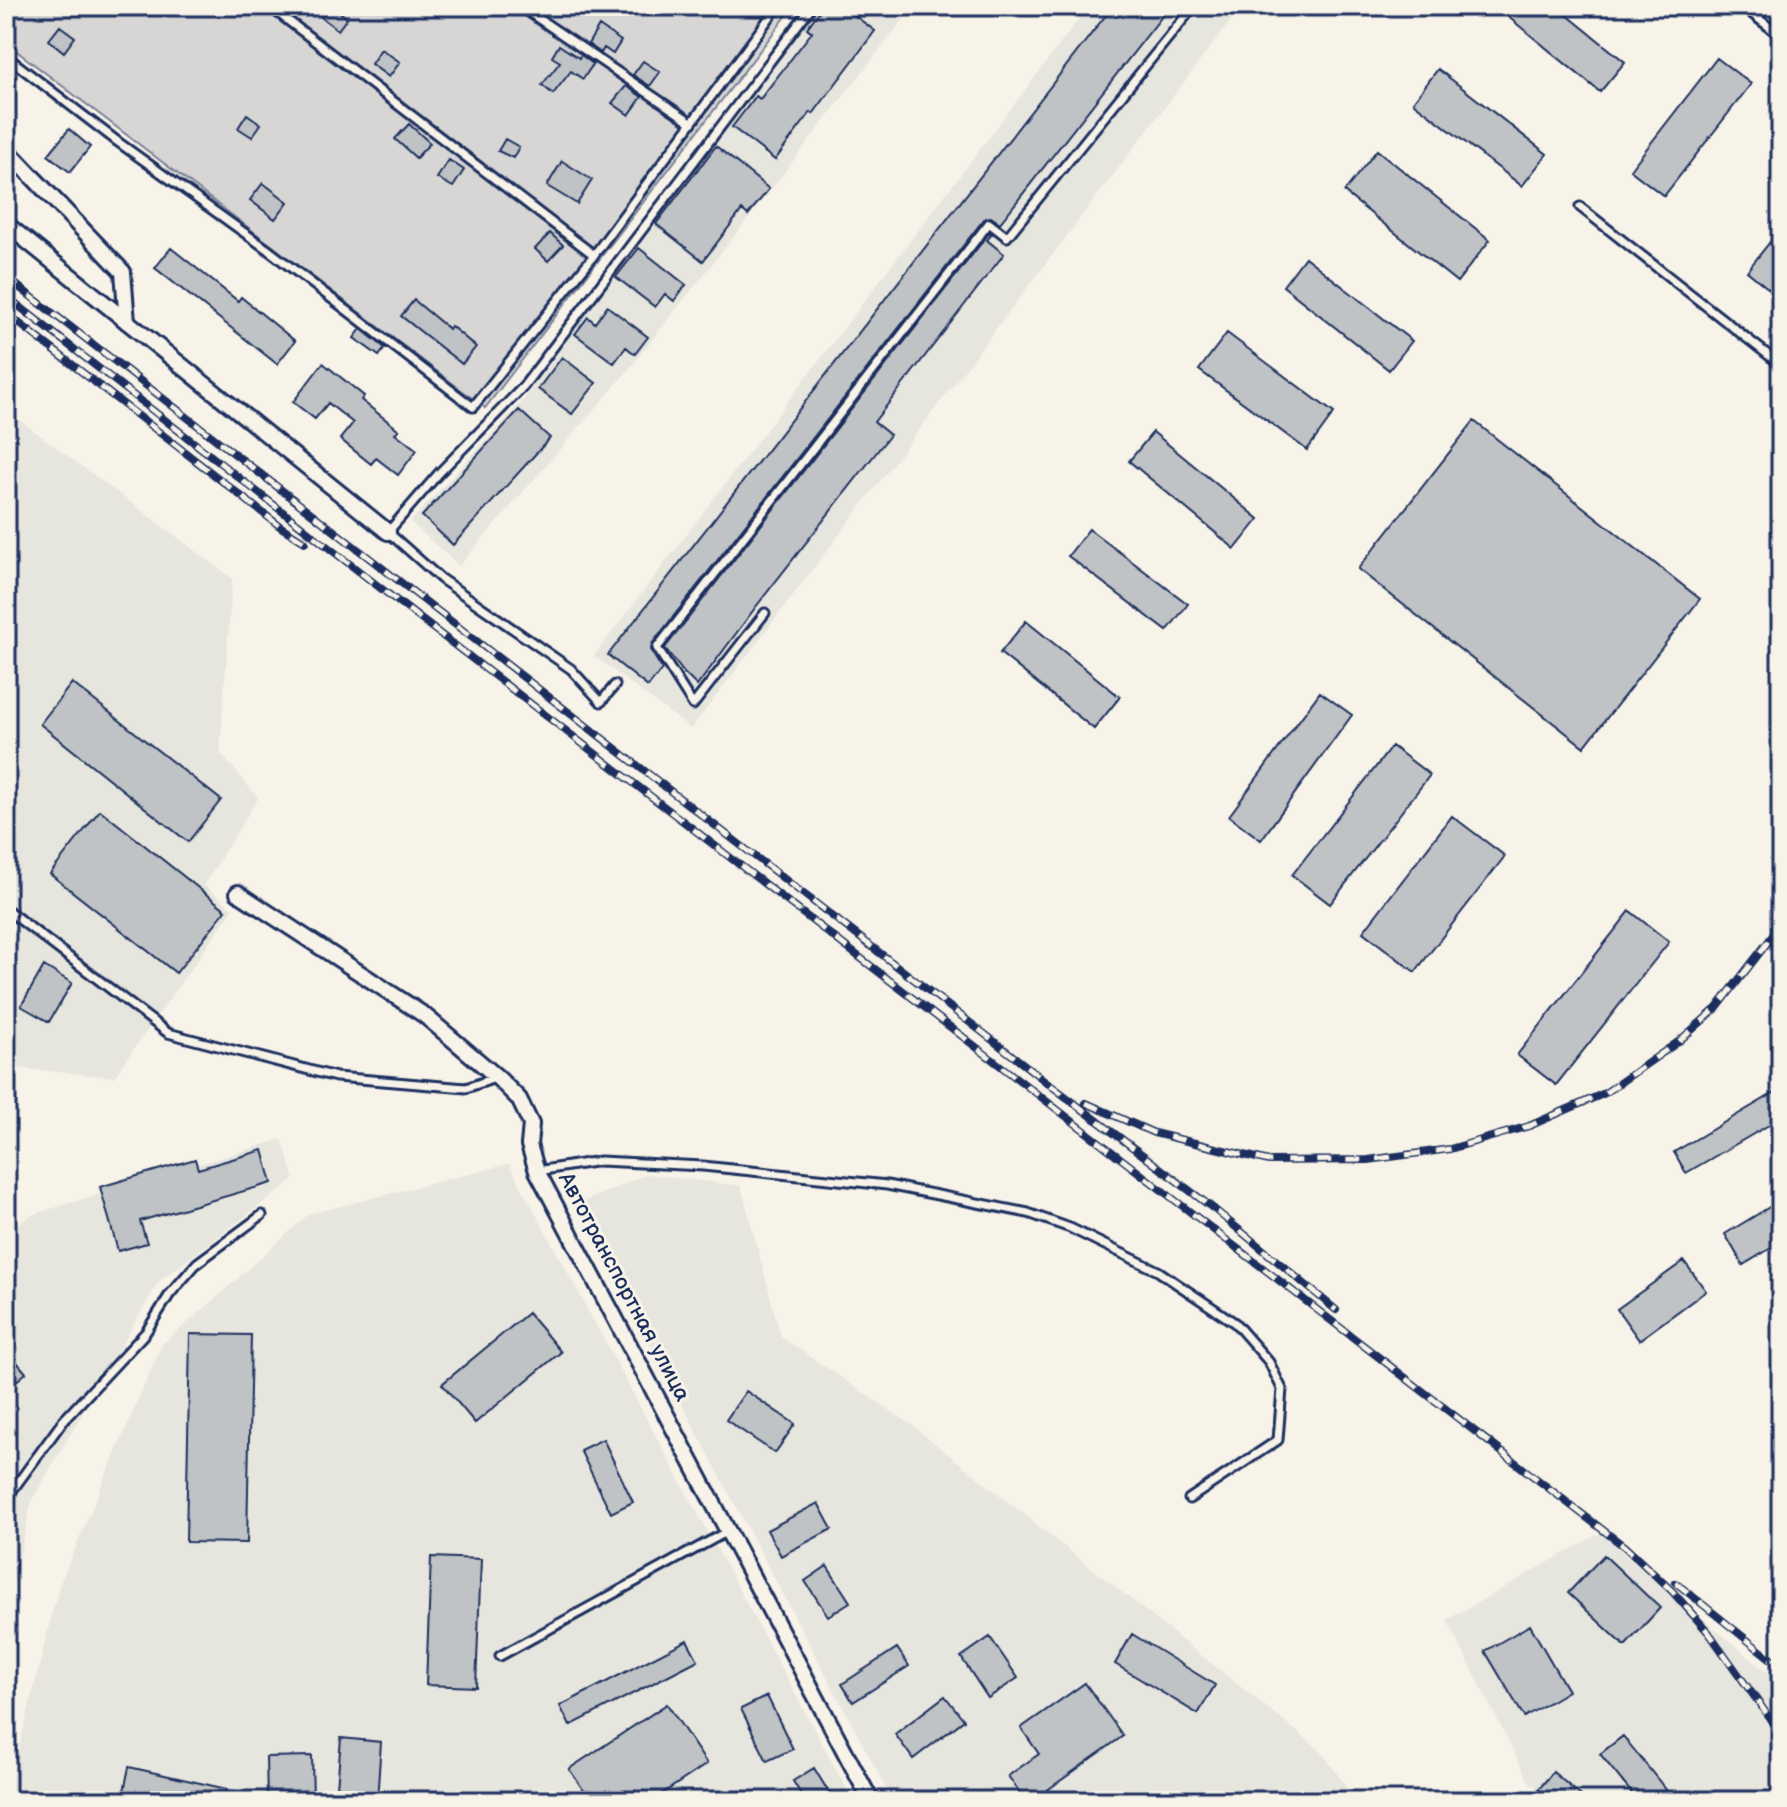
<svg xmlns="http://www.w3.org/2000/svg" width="1787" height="1807" font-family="'Balsamiq Sans',sans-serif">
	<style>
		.built { fill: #e6e5de }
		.green { fill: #d7d6d4; stroke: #798299; stroke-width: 2 }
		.building { fill: #c0c3c5; stroke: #1b2f5e; stroke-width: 2 }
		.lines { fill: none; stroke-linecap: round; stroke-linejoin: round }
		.service-casing { stroke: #1b2f5e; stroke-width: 13 }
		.minor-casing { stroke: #1b2f5e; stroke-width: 20 }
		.service { stroke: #f7f3e8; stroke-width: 7 }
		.minor { stroke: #f7f3e8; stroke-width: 14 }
		.rail-casing { stroke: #1b2f5e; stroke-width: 8 }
		.rail { stroke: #f7f3e8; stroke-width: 5; stroke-dasharray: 15; stroke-linecap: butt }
		.labels { text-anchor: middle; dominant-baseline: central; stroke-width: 6; stroke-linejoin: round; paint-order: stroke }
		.street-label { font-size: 22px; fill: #1b2f5e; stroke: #f7f3e8 }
	</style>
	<rect width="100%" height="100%" fill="#f7f3e8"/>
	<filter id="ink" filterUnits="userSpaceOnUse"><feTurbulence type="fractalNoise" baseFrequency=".0125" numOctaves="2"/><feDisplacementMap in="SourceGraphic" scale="16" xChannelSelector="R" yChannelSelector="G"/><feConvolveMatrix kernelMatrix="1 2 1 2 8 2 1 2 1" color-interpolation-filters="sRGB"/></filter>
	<g filter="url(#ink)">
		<path class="built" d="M 818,6 L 914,6 L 743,225 L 620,380 L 459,566 L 410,522 L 523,401 L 654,222 Z
			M 1089,6 L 1242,6 L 691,729 L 594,656 Z
			M 6,410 L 232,578 L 220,752 L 258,798 L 204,885 L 233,909 L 114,1077 L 6,1067 Z
			M 282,1139 L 295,1179 L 159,1281 L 32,1500 L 6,1616 L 6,1231 L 34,1214 Z
			M 509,1164 L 853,1801 L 6,1801 L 59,1586 L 162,1344 L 205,1308 L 309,1214 Z
			M 647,1174 L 741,1186 L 781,1337 L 913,1426 L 1320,1750 L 1357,1801 L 893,1801 L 576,1205 Z
			M 1600,1533 L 1781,1684 L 1781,1801 L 1553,1801 L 1529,1782 L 1447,1620 Z"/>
		<path class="green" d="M 6,6 L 794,6 L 485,408 L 6,43 Z"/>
		<path class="building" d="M 329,6 L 332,6 L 347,18 L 338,30 L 321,17 Z
			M 823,6 L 842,6 L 875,31 L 813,114 L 811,112 L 775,160 L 732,127 L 756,96 L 760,99 L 812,32 L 807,28 Z
			M 1113,6 L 1170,6 L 1000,223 L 991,217 L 984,219 L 652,644 L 651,651 L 662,669 L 648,687 L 608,655 Z
			M 1495,6 L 1556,6 L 1625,62 L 1600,92 Z
			M 60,26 L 75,37 L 64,52 L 49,40 Z
			M 599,26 L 621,41 L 613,54 L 604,48 L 601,53 L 588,44 Z
			M 559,45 L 579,58 L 581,55 L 593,64 L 583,79 L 571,71 L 553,94 L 542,85 L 560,62 L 552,57 Z
			M 381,49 L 400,62 L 389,77 L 371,64 Z
			M 1717,58 L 1751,84 L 1664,196 L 1630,170 Z
			M 643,61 L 660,72 L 650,86 L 633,75 Z
			M 1438,69 L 1547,154 L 1522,186 L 1413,102 Z
			M 626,86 L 642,97 L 629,115 L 612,103 Z
			M 247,114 L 261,124 L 252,137 L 238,128 Z
			M 409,124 L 430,143 L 416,158 L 395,139 Z
			M 69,129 L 90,147 L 70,172 L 48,155 Z
			M 505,139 L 519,147 L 513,158 L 498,151 Z
			M 716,146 L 769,189 L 748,215 L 742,210 L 703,261 L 656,224 Z
			M 1377,150 L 1490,240 L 1457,282 L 1344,192 Z
			M 449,160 L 464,170 L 453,187 L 437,178 Z
			M 562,161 L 592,180 L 577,204 L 547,186 Z
			M 263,183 L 288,202 L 275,219 L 250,200 Z
			M 1781,228 L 1781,299 L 1747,271 Z
			M 990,232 L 992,234 L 987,240 L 1004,254 L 874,422 L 890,435 L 755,608 L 697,686 L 684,673 L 665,648 Z
			M 550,233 L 563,245 L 548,261 L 535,249 Z
			M 171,248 L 238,301 L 241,297 L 295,341 L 277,364 L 155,268 Z
			M 639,248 L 686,285 L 674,301 L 665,294 L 655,307 L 616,277 Z
			M 1305,257 L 1412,341 L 1389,370 L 1283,286 Z
			M 414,300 L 449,329 L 451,326 L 476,347 L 462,364 L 401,316 Z
			M 607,306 L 648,337 L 635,354 L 626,347 L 614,363 L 575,334 L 588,317 L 595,323 Z
			M 361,329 L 385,348 L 379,356 L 354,338 Z
			M 1227,333 L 1334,413 L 1307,450 L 1199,370 Z
			M 562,357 L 596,383 L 572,414 L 538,389 Z
			M 323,363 L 364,396 L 361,400 L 399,430 L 395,433 L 417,450 L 398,475 L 376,458 L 371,464 L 340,439 L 353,423 L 328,403 L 315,419 L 293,402 Z
			M 519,410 L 550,438 L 453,545 L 422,516 Z
			M 1474,421 L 1700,599 L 1584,747 L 1358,569 Z
			M 1153,432 L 1259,519 L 1235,549 L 1129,461 Z
			M 1089,529 L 1188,604 L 1167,631 L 1068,556 Z
			M 1026,621 L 1120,697 L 1094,729 L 1000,653 Z
			M 72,683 L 221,800 L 188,842 L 40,724 Z
			M 1320,692 L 1352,715 L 1261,840 L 1229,816 Z
			M 1392,746 L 1430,775 L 1330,904 L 1292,875 Z
			M 100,810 L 226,910 L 176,973 L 50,874 Z
			M 1452,816 L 1505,856 L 1415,972 L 1363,932 Z
			M 1630,911 L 1669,942 L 1556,1085 L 1517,1055 Z
			M 44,966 L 72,983 L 49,1022 L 21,1006 Z
			M 1781,1089 L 1781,1118 L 1686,1173 L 1674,1152 Z
			M 263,1150 L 272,1183 L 140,1221 L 147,1243 L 118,1251 L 100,1187 L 195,1159 L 198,1169 Z
			M 1781,1200 L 1781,1242 L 1743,1265 L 1725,1234 Z
			M 1684,1261 L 1706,1291 L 1639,1340 L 1617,1309 Z
			M 528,1313 L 561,1352 L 475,1423 L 442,1384 Z
			M 190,1334 L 251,1335 L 247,1543 L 186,1542 Z
			M 6,1349 L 26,1373 L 6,1390 Z
			M 746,1391 L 795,1424 L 775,1453 L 726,1420 Z
			M 603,1439 L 633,1502 L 611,1513 L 580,1450 Z
			M 818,1503 L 832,1529 L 781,1556 L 767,1530 Z
			M 1604,1555 L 1660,1608 L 1625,1646 L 1568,1593 Z
			M 431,1557 L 481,1559 L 476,1687 L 426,1685 Z
			M 827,1566 L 850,1602 L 828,1616 L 805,1581 Z
			M 1530,1625 L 1568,1691 L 1524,1717 L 1485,1651 Z
			M 1132,1634 L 1215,1685 L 1198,1714 L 1115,1664 Z
			M 990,1637 L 1018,1678 L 988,1698 L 961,1657 Z
			M 687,1640 L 698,1660 L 570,1726 L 560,1706 Z
			M 897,1648 L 909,1666 L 853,1702 L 842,1684 Z
			M 1085,1683 L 1123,1736 L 1032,1801 L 1026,1801 L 1008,1776 L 1039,1754 L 1021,1728 Z
			M 767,1696 L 793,1749 L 767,1761 L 741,1709 Z
			M 945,1696 L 964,1720 L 913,1759 L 895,1734 Z
			M 667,1704 L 707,1764 L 651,1801 L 591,1801 L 569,1769 Z
			M 1623,1736 L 1675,1801 L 1638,1801 L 1600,1754 Z
			M 341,1738 L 381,1742 L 377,1801 L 336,1801 Z
			M 312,1756 L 313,1801 L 267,1801 L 266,1757 Z
			M 129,1767 L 227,1789 L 225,1801 L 122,1801 Z
			M 814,1768 L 834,1801 L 805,1801 L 793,1781 Z
			M 1553,1772 L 1587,1801 L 1551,1801 L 1538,1790 Z"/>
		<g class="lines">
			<defs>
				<path id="service" d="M 269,6 L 594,255
					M 520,6 L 691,122
					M 1742,6 L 1781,36
					M 6,56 L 118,142 L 267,249 L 473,407 L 594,255 L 778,6
					M 1580,207 L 1781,365
					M 765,613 L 693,705 L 657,648 L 989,223 L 1007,237 L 1194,6
					M 615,685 L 601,702 L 571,669 L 441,579 L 388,532 L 439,473 L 523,387 L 812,6
					M 6,909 L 168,1033 L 336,1077 L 466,1088 L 495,1078
					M 537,1171 L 600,1161 L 703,1166 L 887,1185 L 1028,1213 L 1070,1228 L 1158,1271 L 1235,1323 L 1269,1362 L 1282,1389 L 1278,1440 L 1189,1499
					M 6,1499 L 63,1421 L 146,1332 L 170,1294 L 197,1263 L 262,1215
					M 500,1656 L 728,1531"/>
				<path id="minor" d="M 6,149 L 123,272 L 127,322
					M 6,224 L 388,532
					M 238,893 L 424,1015 L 497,1077 L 519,1099 L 531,1124 L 529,1145 L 537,1171 L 871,1801"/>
			</defs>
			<use href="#service" class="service-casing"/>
			<use href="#minor" class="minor-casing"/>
			<use href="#service" class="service"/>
			<use href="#minor" class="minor"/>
			<defs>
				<path id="rail" d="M 6,277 L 1057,1090 L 1214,1209 L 1336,1310
					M 6,296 L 383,590 L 1625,1547 L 1672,1591 L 1709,1633 L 1781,1734
					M 6,313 L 281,527 L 305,542
					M 1086,1103 L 1154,1133 L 1269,1161 L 1368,1160 L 1450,1149 L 1529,1126 L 1605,1093 L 1678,1042 L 1717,1008 L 1781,925
					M 1676,1583 L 1781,1667"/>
			</defs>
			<use href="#rail" class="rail-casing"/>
			<use href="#rail" class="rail"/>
		</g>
	</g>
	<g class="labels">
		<g class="street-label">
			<text transform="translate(624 1287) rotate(62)">Автотранспортная улица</text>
		</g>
	</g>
	<rect width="1787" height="1807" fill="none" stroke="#f7f3e8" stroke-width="32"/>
	<rect x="16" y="16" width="1755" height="1775" fill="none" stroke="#1b2f5e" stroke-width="3" filter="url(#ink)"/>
</svg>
